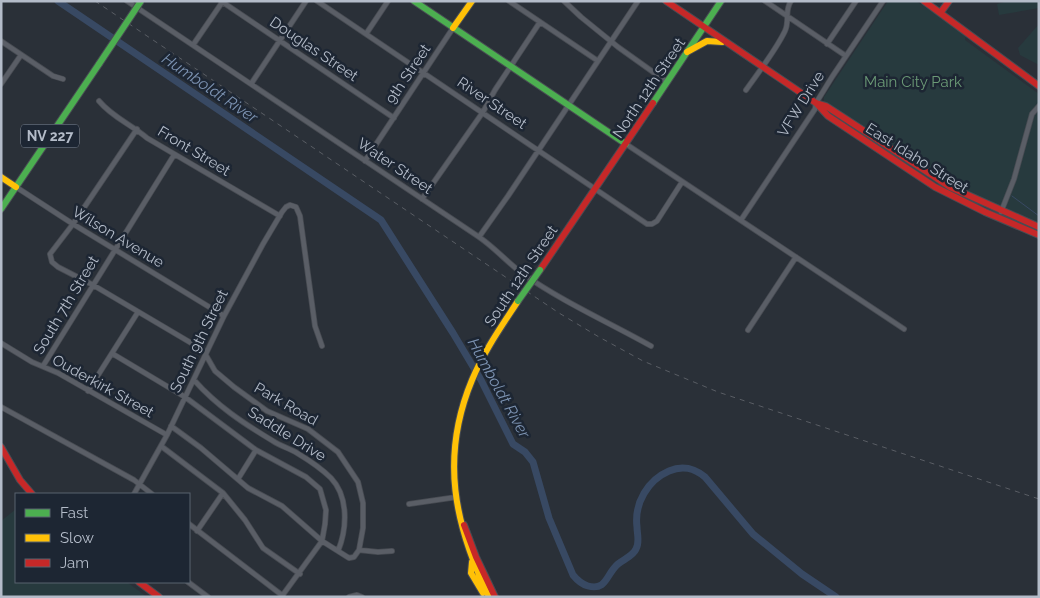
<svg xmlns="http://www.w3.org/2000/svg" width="1040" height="598" font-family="Raleway,sans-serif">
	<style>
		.green { fill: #273a3e }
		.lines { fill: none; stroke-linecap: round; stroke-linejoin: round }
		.stream { stroke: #384963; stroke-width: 1 }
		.river { stroke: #384963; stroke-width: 7 }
		.street-casing { stroke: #484c53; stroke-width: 6 }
		.fast-casing { stroke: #484c53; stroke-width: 8 }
		.slow-casing { stroke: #484c53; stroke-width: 8 }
		.jam-casing { stroke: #484c53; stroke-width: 8 }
		.street { stroke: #5a5e66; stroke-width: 4.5 }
		.fast { stroke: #4caf50; stroke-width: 6 }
		.slow { stroke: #ffc107; stroke-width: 6 }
		.jam { stroke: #c62828; stroke-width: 6 }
		.rail { stroke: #595d64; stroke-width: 1; stroke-dasharray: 5 5; stroke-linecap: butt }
		.fast-bridge-casing { stroke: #484c53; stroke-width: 8; stroke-linecap: butt }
		.fast-bridge { stroke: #4caf50; stroke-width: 6 }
		.labels { text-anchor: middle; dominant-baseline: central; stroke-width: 5; stroke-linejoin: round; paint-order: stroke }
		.shield { fill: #1d2633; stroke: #878f9c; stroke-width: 1 }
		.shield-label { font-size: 14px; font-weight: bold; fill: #b4bcc9 }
		.street-label { font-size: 15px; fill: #b4bcc9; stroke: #1d2633 }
		.park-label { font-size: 15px; fill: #6b9a76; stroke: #1d2633 }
		.water-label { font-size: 16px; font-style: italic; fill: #7c92b1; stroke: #1d2633 }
	</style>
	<rect width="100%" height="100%" fill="#2a3038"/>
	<path class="green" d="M 888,1 L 916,1 L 966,34 L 965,40 L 1039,94 L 1039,226 L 946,182 L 824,102 L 824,97 Z
		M 1007,1 L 1039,1 L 1039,8 L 999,15 L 997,4 Z
		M 1039,24 L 1039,65 L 1020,55 L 1018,48 Z
		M 16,509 L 16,582 L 127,582 L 147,597 L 1,597 L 1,521 Z"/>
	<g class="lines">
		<path class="stream" d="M 1012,196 L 1039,216"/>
		<path class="river" d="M 58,1 L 381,220 L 453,333 L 481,380 L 513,444 L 525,452 L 533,462 L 549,518 L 573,575 C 577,580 581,584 588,586 C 607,591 606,574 618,564 C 624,559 633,556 636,549 C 640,542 637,534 637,527 C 634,503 648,480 669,471 C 683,465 694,468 705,477 L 753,534 L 802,574 L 836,597"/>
		<defs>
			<path id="street" d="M 127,1 L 479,237 C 495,248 507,262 523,274 C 563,302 608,322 651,346
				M 221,1 L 394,118
				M 317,1 L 647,224 L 652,224 L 657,221 L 682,182
				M 509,1 L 598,61
				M 564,1 L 581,17 L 618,47 L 667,82
				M 765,1 L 846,56
				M 366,34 L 388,1
				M 1,41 L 53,76 L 63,79
				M 827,44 L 856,1
				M 193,45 L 223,1
				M 1,84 L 21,55
				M 251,84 L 306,1
				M 746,90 C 758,73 776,50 785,31 C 790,21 784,11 791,1
				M 99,101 C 112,117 132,125 147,138 L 280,216
				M 137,129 L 73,224 L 50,254 L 52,262 L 58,267 L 93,285 L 203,350 L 215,371 L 234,387 L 267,411 L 308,429 L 338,452 L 358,482 L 363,503 L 363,528 L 359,550 L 354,557 L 349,558 L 322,541 L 282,506 L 248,488 L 201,448 L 171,426
				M 626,144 L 904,329
				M 365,161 L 453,28
				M 16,187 L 73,224 L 224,316
				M 422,199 L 483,112 L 495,90 L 540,22
				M 1001,212 L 1014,179 L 1032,114 L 1039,106
				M 741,220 L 815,109 L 816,103 L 832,77 L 883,1
				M 479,237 L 508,196 L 638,1
				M 748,330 L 796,257
				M 1,343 L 32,362 L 58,373 L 167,435
				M 113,354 L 185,397 L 256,450 L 306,477 L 320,489 L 326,510 L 325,524 L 322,541 L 282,596
				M 43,366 L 174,155
				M 194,380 C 217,406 243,423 273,441 C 280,446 289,448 297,453 C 307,459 323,470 331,478 C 349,497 347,529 338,551
				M 88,391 L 138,312
				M 1,407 L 134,480 L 152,494
				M 161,446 L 223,493 L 245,520 L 263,548 L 300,574
				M 238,479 L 256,450
				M 134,494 L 167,435 L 224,316 L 263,244 L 282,212 L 286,207 L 290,205 L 296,207 L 300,216 L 315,326 L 322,346
				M 409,504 L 457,497
				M 189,524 L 283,596
				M 197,531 L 223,493
				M 359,550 L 378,552 L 392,551
				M 188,582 L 208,597
				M 349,597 L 357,595 L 362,597"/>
			<path id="fast" d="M 414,1 L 626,144
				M 653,103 L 721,1
				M 1,209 L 99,64"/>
			<path id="slow" d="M 453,28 L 472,1
				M 687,52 L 707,41 L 722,42
				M 1,177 L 16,187
				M 472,562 L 471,573 L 483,593
				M 489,597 C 454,524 440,457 472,380 C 484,351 501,327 518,301"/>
			<path id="jam" d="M 666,1 L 816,103 L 826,106 L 950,187 L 1039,227
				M 924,1 L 1039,86
				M 941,12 L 949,1
				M 816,103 L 828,116 L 935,187 L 985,212 L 1039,235
				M 540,270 L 653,103
				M 1,447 L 20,480 L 32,494
				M 464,525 L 476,557 L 495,597
				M 139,582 L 159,597"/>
		</defs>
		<use href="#street" class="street-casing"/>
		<use href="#fast" class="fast-casing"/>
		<use href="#slow" class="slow-casing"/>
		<use href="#jam" class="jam-casing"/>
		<use href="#street" class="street"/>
		<use href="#fast" class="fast"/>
		<use href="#slow" class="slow"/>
		<use href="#jam" class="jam"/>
		<path class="rail" d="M 95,1 L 559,313 L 599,337 L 643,361 L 718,392 L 1039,499"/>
		<defs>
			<path id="fast-bridge" d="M 99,64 L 141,1
				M 518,301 L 540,270"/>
		</defs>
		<use href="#fast-bridge" class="fast-bridge-casing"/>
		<use href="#fast-bridge" class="fast-bridge"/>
	</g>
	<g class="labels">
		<rect class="shield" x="21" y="124.5" width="58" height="23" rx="4"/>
		<g class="shield-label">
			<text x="50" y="136">NV 227</text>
		</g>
		<g class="street-label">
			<text transform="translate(314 49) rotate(34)">Douglas Street</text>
			<text transform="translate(408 74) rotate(-56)">9th Street</text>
			<text transform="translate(649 88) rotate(-56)">North 12th Street</text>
			<text transform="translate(492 103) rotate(34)">River Street</text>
			<text transform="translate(801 104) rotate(-58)">VFW Drive</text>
			<text transform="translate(194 151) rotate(31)">Front Street</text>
			<text transform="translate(917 158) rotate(32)">East Idaho Street</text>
			<text transform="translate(395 166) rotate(34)">Water Street</text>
			<text transform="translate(118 237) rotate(31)">Wilson Avenue</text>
			<text transform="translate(521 276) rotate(-56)">South 12th Street</text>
			<text transform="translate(66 305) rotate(-59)">South 7th Street</text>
			<text transform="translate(199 341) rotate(-64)">South 9th Street</text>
			<text transform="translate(103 386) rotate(29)">Ouderkirk Street</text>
			<text transform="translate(286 404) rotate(30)">Park Road</text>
			<text transform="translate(287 434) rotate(32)">Saddle Drive</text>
		</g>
		<g class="park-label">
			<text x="913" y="82">Main City Park</text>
		</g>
		<g class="water-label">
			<text transform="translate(210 88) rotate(34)">Humboldt River</text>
			<text transform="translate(499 388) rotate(61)">Humboldt River</text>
		</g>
	</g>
	<rect width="1040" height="598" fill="none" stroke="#b4bcc9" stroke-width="5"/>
	<rect x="15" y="493" width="175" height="90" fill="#1d2633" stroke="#59626f"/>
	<rect x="25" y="509" width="25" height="8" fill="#4caf50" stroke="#59626f"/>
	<text x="60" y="518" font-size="15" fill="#b4bcc9">Fast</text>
	<rect x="25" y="534" width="25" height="8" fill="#ffc107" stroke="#59626f"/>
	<text x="60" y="543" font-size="15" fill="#b4bcc9">Slow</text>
	<rect x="25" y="559" width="25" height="8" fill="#c62828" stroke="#59626f"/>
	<text x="60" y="568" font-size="15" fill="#b4bcc9">Jam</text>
</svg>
